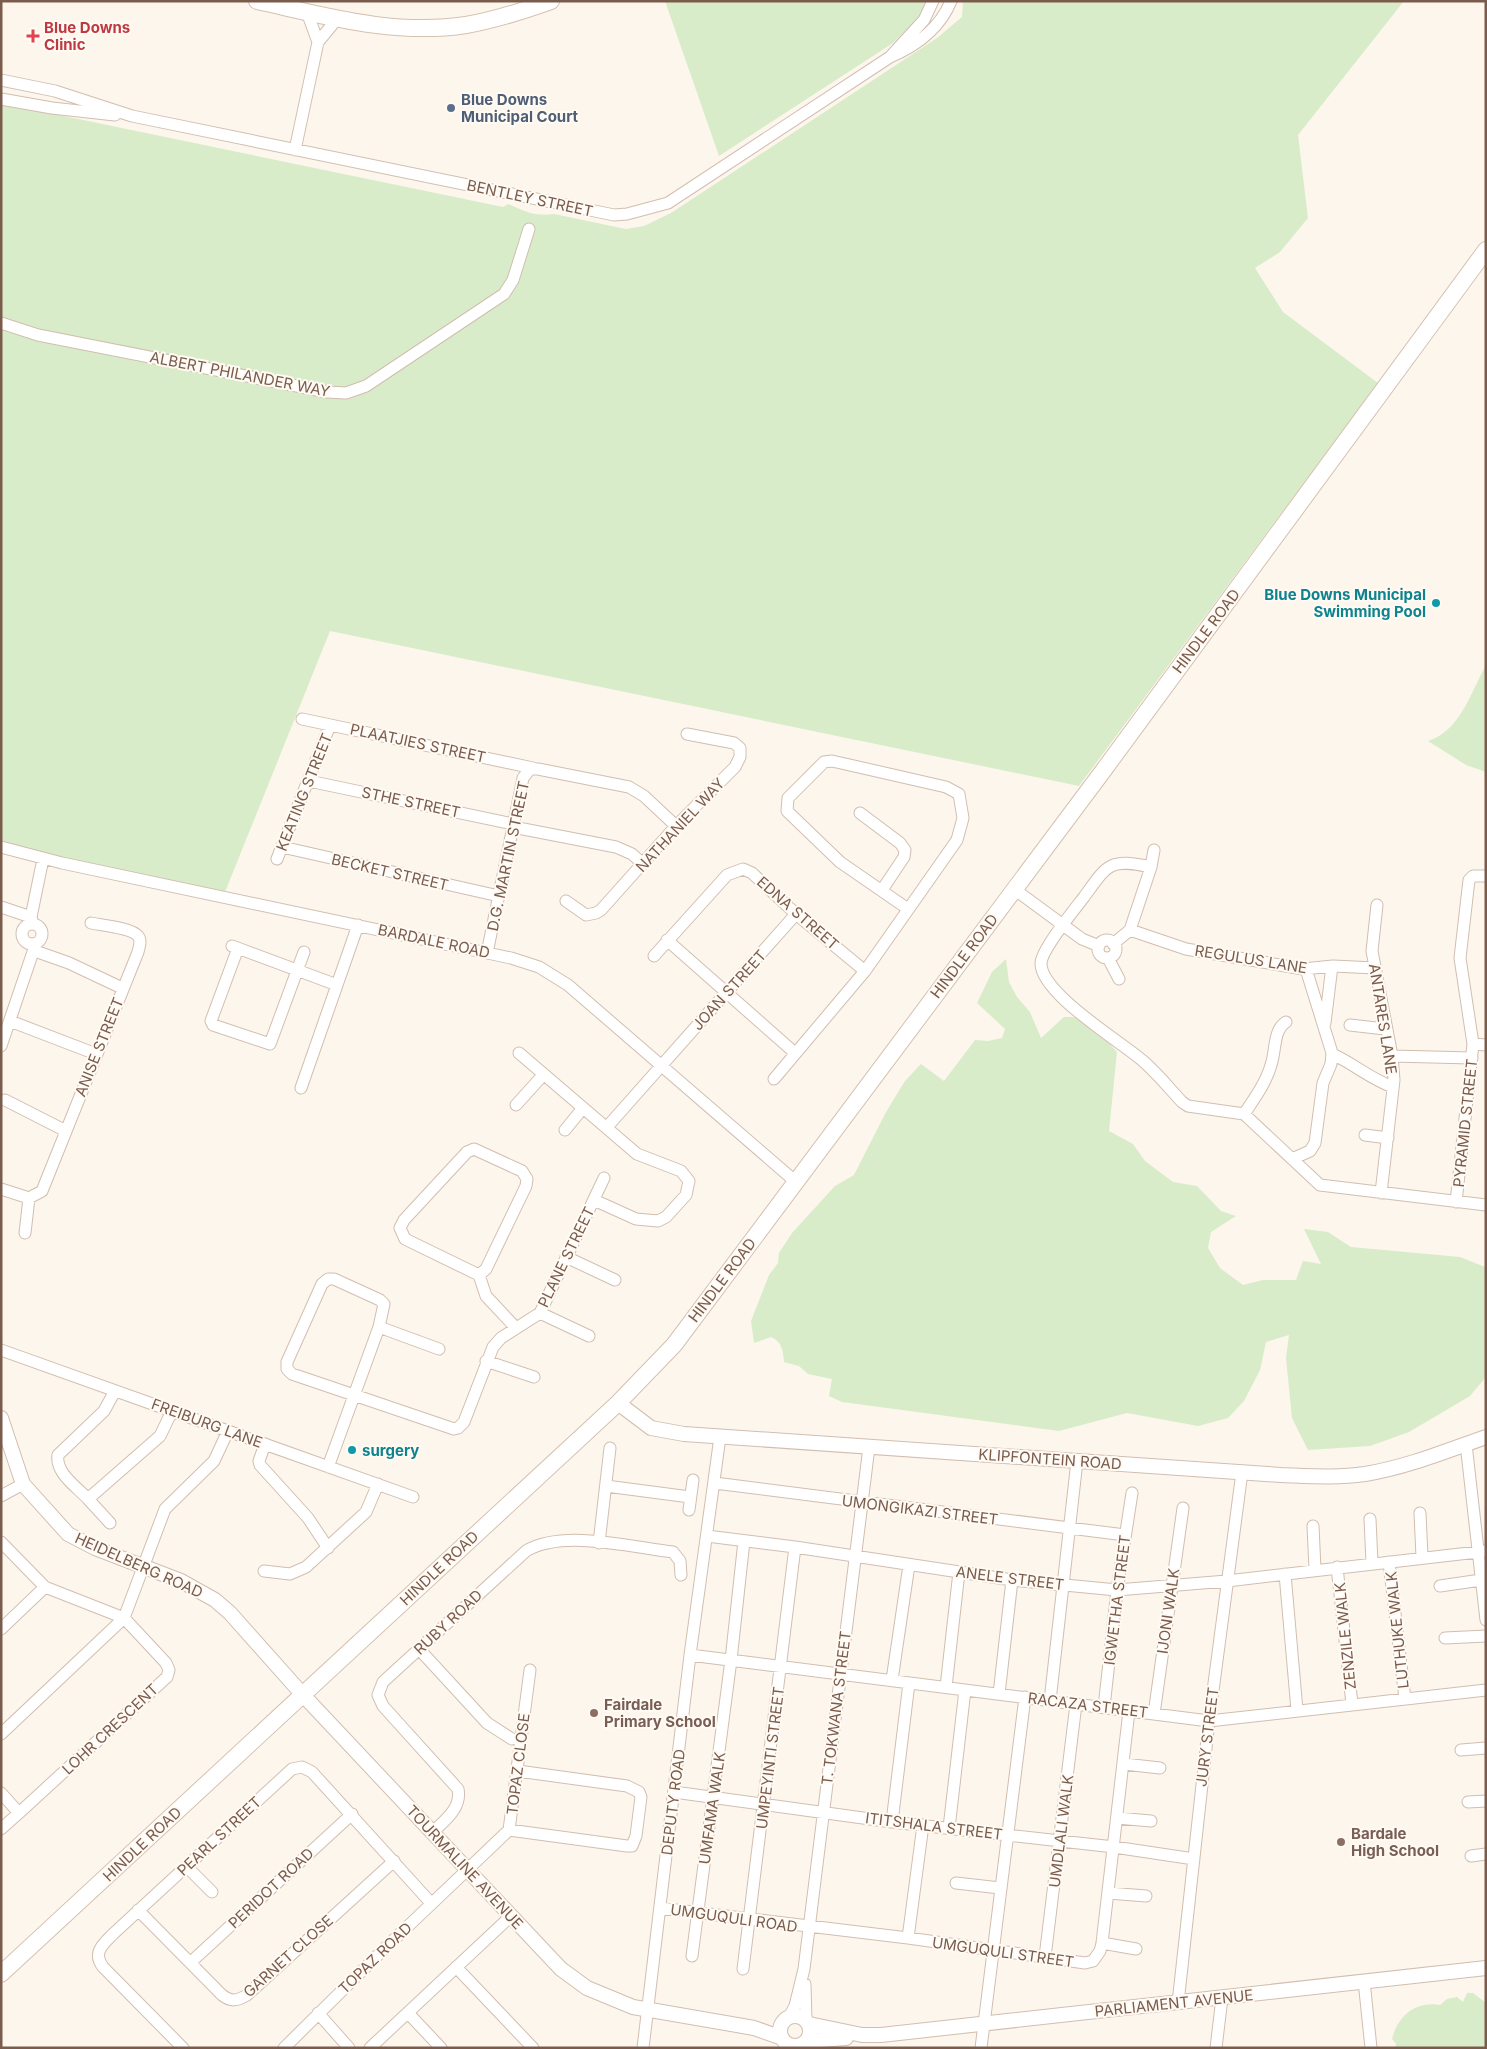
<svg xmlns="http://www.w3.org/2000/svg" width="1487" height="2049" font-family="Inter,sans-serif">
	<style>
		.green { fill: #d8ecc9 }
		.lines { fill: none; stroke-linecap: round; stroke-linejoin: round }
		.minor-casing { stroke: #d1beb0; stroke-width: 13 }
		.tertiary-casing { stroke: #d1beb0; stroke-width: 16 }
		.secondary-casing { stroke: #d6c0b0; stroke-width: 18 }
		.minor { stroke: #fff; stroke-width: 11 }
		.tertiary { stroke: #fff; stroke-width: 14 }
		.secondary { stroke: #fff; stroke-width: 16 }
		.health-dot { fill: #e0444e; stroke: #fffaf3; stroke-width: 2 }
		.service-dot { fill: #5c6f8a; stroke: #fffaf3; stroke-width: 2 }
		.culture-dot { fill: #0f9aa8; stroke: #fffaf3; stroke-width: 2 }
		.education-dot { fill: #8d6e63; stroke: #fffaf3; stroke-width: 2 }
		.labels { text-anchor: middle; dominant-baseline: central; stroke-width: 4; stroke-linejoin: round; paint-order: stroke }
		.health-label { font-size: 15px; font-weight: bold; fill: #be3a42; stroke: #fffaf3; text-anchor: start }
		.service-label { font-size: 15px; font-weight: bold; fill: #4e5e75; stroke: #fffaf3; text-anchor: start }
		.street-label { font-size: 15px; fill: #7a5c4d; stroke: #fffaf3 }
		.culture-label { font-size: 15px; font-weight: bold; fill: #0d838f; stroke: #fffaf3; text-anchor: end }
		.education-label { font-size: 15px; font-weight: bold; fill: #785e54; stroke: #fffaf3; text-anchor: start }
	</style>
	<rect width="100%" height="100%" fill="#fdf6ec"/>
	<path class="green" d="M 665,1 L 928,1 L 919,18 L 893,43 L 719,156 Z
		M 963,1 L 1404,1 L 1298,135 L 1308,218 L 1280,252 L 1255,268 L 1283,312 L 1378,383 L 1079,786 L 330,631 L 225,892 L 34,852 L 1,840 L 1,103 L 503,207 L 508,204 C 524,211 536,217 554,214 L 626,229 L 644,226 L 671,213 L 937,38 L 962,17 Z
		M 1486,665 L 1486,772 L 1466,765 L 1428,741 C 1460,731 1471,692 1486,665 Z
		M 1006,959 L 1009,982 L 1017,997 L 1030,1012 L 1041,1038 L 1064,1017 L 1087,1017 L 1117,1052 L 1109,1131 L 1133,1144 L 1145,1161 L 1173,1182 L 1197,1186 L 1221,1211 L 1236,1216 L 1211,1232 L 1208,1248 L 1220,1268 L 1243,1285 L 1263,1280 L 1296,1280 L 1303,1261 L 1321,1264 L 1304,1229 L 1328,1232 L 1351,1247 L 1460,1257 L 1485,1267 L 1485,1378 L 1470,1396 L 1409,1432 L 1370,1446 L 1308,1450 L 1292,1418 L 1286,1358 L 1289,1335 L 1266,1342 L 1260,1370 L 1244,1401 L 1228,1418 L 1198,1426 L 1127,1413 L 1059,1431 L 842,1402 L 829,1396 L 832,1379 L 808,1374 L 799,1366 L 784,1362 C 783,1350 782,1342 771,1337 L 754,1343 L 751,1321 L 769,1275 L 778,1263 L 779,1253 L 792,1233 L 835,1186 L 854,1175 L 886,1112 L 905,1081 L 921,1064 L 944,1081 L 975,1040 L 988,1041 L 1002,1038 L 1005,1029 L 977,1003 L 992,972 Z
		M 1467,1993 L 1473,1993 L 1486,2003 L 1486,2048 L 1395,2048 L 1396,2044 L 1392,2039 C 1398,2016 1415,2001 1440,2005 L 1447,1999 L 1457,1997 L 1463,2002 Z"/>
	<g class="lines">
		<defs>
			<path id="minor" d="M 307,12 L 318,42
				M 891,56 L 924,20 L 933,1
				M 1,80 L 55,91 L 132,116 L 614,215 L 627,214 L 668,203 L 890,57 C 916,46 940,28 951,1
				M 1,99 L 52,108 L 115,115
				M 295,150 L 318,42 L 337,19
				M 1,323 L 38,335 L 327,392 L 346,393 L 366,386 L 504,294 L 513,280 L 529,229
				M 302,719 L 533,768
				M 309,781 L 513,824
				M 860,813 L 900,843 L 905,850 L 904,857 L 882,890
				M 513,827 L 616,847 L 632,854 L 643,864
				M 1,847 L 62,863 L 511,958 L 539,967 L 568,985 L 796,1182
				M 282,847 L 499,896
				M 277,859 L 330,725
				M 1151,867 C 1109,858 1108,864 1084,897 C 1074,910 1042,949 1041,963 C 1040,993 1120,1041 1143,1061 C 1157,1073 1169,1088 1182,1102 L 1188,1106 L 1244,1114 L 1320,1185 L 1486,1205
				M 1014,889 L 1082,939 L 1099,946
				M 566,901 L 586,915 L 596,913 L 601,910 L 676,826 L 735,767 L 740,757 L 740,748 L 734,743 L 687,734
				M 1377,905 L 1372,951 L 1392,1056 L 1394,1080 L 1381,1193
				M 1,907 L 31,917 L 33,924
				M 31,917 L 43,859
				M22 934a10 10 0 1 1 20 0a10 10 0 1 1-20 0Z
				M 1130,930 L 1186,949 L 1303,969 L 1333,966 L 1375,968
				M 667,940 L 795,1053
				M1098 949a9 9 0 1 1 18 0a9 9 0 1 1-18 0Z
				M 1113,944 L 1130,930 L 1151,867 L 1154,850
				M 232,946 L 337,985
				M 238,948 L 211,1021 L 213,1025 L 270,1044 L 304,952
				M 35,951 L 69,963 L 122,988
				M 487,953 L 523,778 L 530,769 L 538,769 L 629,787 L 644,796 L 676,826
				M 654,956 L 727,875 L 743,869 L 752,873 L 796,914 L 865,971 L 774,1079
				M 1108,958 L 1119,979
				M 865,971 L 957,840 L 963,818 L 959,794 L 946,787 L 832,761 L 824,762 L 788,798 L 787,811 L 840,862 L 908,909
				M 10,1021 L 96,1054
				M 1325,1023 L 1332,966
				M 1350,1025 L 1385,1029
				M 1473,1044 L 1486,1045
				M 1,1046 L 36,943
				M 519,1053 L 637,1154 L 681,1171 L 689,1181 L 686,1195 L 666,1217 L 658,1221 L 636,1219 L 594,1200
				M 1332,1054 C 1353,1063 1370,1079 1393,1087
				M 1392,1056 L 1472,1058
				M 301,1088 L 358,925
				M 5,1100 L 66,1131
				M 516,1105 L 544,1074
				M 1244,1114 C 1254,1099 1266,1083 1271,1065 C 1276,1051 1273,1030 1286,1022
				M 607,1127 L 796,914
				M 565,1130 L 583,1108
				M 1365,1135 L 1388,1138
				M 474,1149 L 522,1171 L 527,1179 L 526,1186 L 486,1269 L 479,1275 L 405,1239 L 400,1228 L 404,1220 L 467,1152 Z
				M 1292,1159 L 1310,1151 L 1315,1143 L 1323,1083 L 1331,1064 L 1332,1053 L 1306,969
				M 1,1189 L 29,1198 L 42,1191 L 138,952 C 139,947 142,941 138,936 C 132,928 101,925 91,923
				M 1456,1202 L 1473,1044 L 1460,958 L 1469,880 L 1473,876 L 1486,876
				M 25,1233 L 29,1198
				M 566,1257 L 615,1280
				M 479,1275 L 486,1296 L 516,1328
				M 540,1313 L 589,1336
				M 379,1327 L 439,1349
				M 1,1350 L 413,1497
				M 486,1361 L 534,1377
				M 115,1391 L 104,1411 L 58,1455 C 55,1473 77,1487 88,1499 L 160,1436 L 172,1411
				M 265,1444 L 259,1461 L 260,1465 L 308,1518 L 328,1548
				M 1466,1444 L 1486,1620
				M 328,1467 L 379,1327 L 384,1304 L 380,1300 L 334,1279 L 328,1279 L 322,1284 L 287,1362 L 287,1369 L 292,1374 L 454,1429 L 458,1428 L 464,1422 L 493,1347 L 501,1338 L 540,1313 L 604,1178
				M 715,1483 L 1125,1535
				M 606,1486 L 690,1497
				M 1,1496 L 23,1484
				M 88,1499 L 110,1523
				M 689,1510 L 693,1480
				M 1420,1513 L 1422,1557
				M 1370,1519 L 1372,1563
				M 1313,1526 L 1315,1569
				M 707,1536 L 795,1547 L 1012,1580 L 1117,1590 L 1227,1581 L 1486,1551
				M 1,1542 L 45,1587 L 124,1618 L 166,1663 L 169,1670 L 167,1677 L 19,1813 L 1,1793
				M 599,1543 L 610,1448
				M 1389,1562 L 1405,1699
				M 1337,1567 L 1352,1704
				M 264,1571 L 290,1574 L 306,1567 L 366,1512 L 378,1484
				M 1285,1574 L 1297,1710
				M 1440,1586 L 1481,1580
				M 1,1629 L 45,1587
				M 1445,1638 L 1486,1636
				M 419,1649 L 487,1723 L 512,1739
				M 690,1655 L 1209,1721 L 1486,1690
				M 892,1680 L 909,1565
				M 946,1687 L 959,1572
				M 999,1694 L 1012,1580
				M 1050,1701 L 1077,1461
				M 1104,1707 L 1117,1590 L 1132,1493
				M 1154,1714 L 1183,1508
				M 1,1734 L 124,1618 L 165,1509 L 214,1461 L 228,1431
				M 1461,1750 L 1486,1748
				M 1124,1764 L 1160,1768
				M 674,1792 L 892,1822 L 1114,1847 L 1194,1859
				M 1468,1802 L 1486,1801
				M 1117,1818 L 1151,1821
				M 892,1822 L 909,1683
				M 949,1828 L 965,1690
				M 1,1829 L 19,1813
				M 509,1830 L 627,1846 L 632,1846 L 636,1836 L 641,1797 L 639,1792 L 627,1786 L 518,1771
				M 433,1832 C 445,1820 462,1808 458,1789 L 383,1706 L 378,1695 L 383,1682 L 526,1551 C 563,1529 631,1547 673,1552 L 680,1561 L 681,1575
				M 1471,1856 L 1486,1854
				M 186,1866 L 212,1892
				M 956,1883 L 1000,1888
				M 1108,1893 L 1146,1896
				M 660,1908 L 908,1938 L 1085,1963 L 1093,1961 L 1100,1951 L 1102,1943 L 1129,1711
				M 138,1910 L 222,1995 C 231,2002 237,2001 247,1995 L 394,1861
				M 908,1938 L 923,1825
				M 1102,1943 L 1136,1949
				M 692,1956 L 731,1660 L 744,1541
				M 1045,1957 L 1076,1704
				M 191,1962 L 352,1814
				M 456,1967 L 533,2048
				M 743,1969 L 795,1547
				M 1364,1981 L 1371,2048
				M 805,1984 L 806,2020
				M 1178,2003 L 1209,1721 L 1242,1472
				M 318,2013 L 349,2048
				M 408,2013 L 441,2048
				M 789,2017 L 795,2006 L 804,1969 L 869,1447
				M 183,2048 L 103,1967 C 92,1953 103,1944 113,1934 L 292,1769 L 302,1767 L 312,1772 L 431,1903
				M 284,2048 L 383,1950 L 509,1830 L 530,1670
				M 370,2048 L 511,1916
				M 643,2048 L 690,1655 L 720,1437
				M 981,2048 L 1025,1697
				M 1216,2048 L 1222,1998"/>
			<path id="tertiary" d="M 618,1403 L 651,1428 L 684,1434 L 1281,1475 C 1309,1476 1337,1478 1365,1474 C 1407,1467 1446,1451 1486,1437
				M 1,1418 L 23,1484 L 68,1534 L 95,1548 L 181,1581 L 215,1600 L 230,1613 L 303,1695 L 561,1969 L 587,1988 L 633,2007 L 754,2028 L 782,2038
				M780 2031a15 15 0 1 1 30 0a15 15 0 1 1-30 0Z
				M 809,2024 L 862,2035 L 881,2035 L 1486,1968
				M 806,2041 L 846,2038"/>
			<path id="secondary" d="M 257,1 C 326,16 395,36 466,25 C 495,20 523,11 551,1
				M 1,1974 L 618,1403 L 674,1345 L 1103,771 L 1486,250"/>
		</defs>
		<use href="#minor" class="minor-casing"/>
		<use href="#tertiary" class="tertiary-casing"/>
		<use href="#secondary" class="secondary-casing"/>
		<use href="#minor" class="minor"/>
		<use href="#tertiary" class="tertiary"/>
		<use href="#secondary" class="secondary"/>
	</g>
	<path class="health-dot" d="M30.5 28.5h5v5h5v5h-5v5h-5v-5h-5v-5h5z"/>
	<circle class="service-dot" cx="451" cy="108" r="5"/>
	<g class="culture-dot">
		<circle cx="1436" cy="603" r="5"/>
		<circle cx="352" cy="1450" r="5"/>
	</g>
	<g class="education-dot">
		<circle cx="594" cy="1713" r="5"/>
		<circle cx="1341" cy="1842" r="5"/>
	</g>
	<g class="labels">
		<g class="health-label">
			<text x="44" y="27">Blue Downs<tspan x="44" dy="17">Clinic</tspan></text>
		</g>
		<g class="service-label">
			<text x="461" y="99">Blue Downs<tspan x="461" dy="17">Municipal Court</tspan></text>
		</g>
		<g class="street-label">
			<text transform="translate(530 198) rotate(12)">BENTLEY STREET</text>
			<text transform="translate(240 374) rotate(11)">ALBERT PHILANDER WAY</text>
			<text transform="translate(1206 631) rotate(-53)">HINDLE ROAD</text>
			<text transform="translate(418 743) rotate(12)">PLAATJIES STREET</text>
			<text transform="translate(304 792) rotate(-68)">KEATING STREET</text>
			<text transform="translate(411 802) rotate(12)">STHE STREET</text>
			<text transform="translate(680 825) rotate(-47)">NATHANIEL WAY</text>
			<text transform="translate(508 856) rotate(-78)">D.G. MARTIN STREET</text>
			<text transform="translate(390 872) rotate(13)">BECKET STREET</text>
			<text transform="translate(798 913) rotate(41)">EDNA STREET</text>
			<text transform="translate(434 941) rotate(12)">BARDALE ROAD</text>
			<text transform="translate(964 956) rotate(-53)">HINDLE ROAD</text>
			<text transform="translate(1251 959) rotate(9)">REGULUS LANE</text>
			<text transform="translate(729 990) rotate(-48)">JOAN STREET</text>
			<text transform="translate(1383 1019) rotate(81)">ANTARES LANE</text>
			<text transform="translate(99 1047) rotate(-68)">ANISE STREET</text>
			<text transform="translate(1465 1123) rotate(-84)">PYRAMID STREET</text>
			<text transform="translate(566 1257) rotate(-64)">PLANE STREET</text>
			<text transform="translate(722 1280) rotate(-53)">HINDLE ROAD</text>
			<text transform="translate(207 1423) rotate(20)">FREIBURG LANE</text>
			<text transform="translate(1050 1459) rotate(4)">KLIPFONTEIN ROAD</text>
			<text transform="translate(920 1510) rotate(7)">UMONGIKAZI STREET</text>
			<text transform="translate(139 1565) rotate(24)">HEIDELBERG ROAD</text>
			<text transform="translate(439 1568) rotate(-43)">HINDLE ROAD</text>
			<text transform="translate(1010 1578) rotate(7)">ANELE STREET</text>
			<text transform="translate(1117 1600) rotate(-83)">IGWETHA STREET</text>
			<text transform="translate(1168 1611) rotate(-82)">IJONI WALK</text>
			<text transform="translate(448 1622) rotate(-43)">RUBY ROAD</text>
			<text transform="translate(1397 1630) rotate(-96)">LUTHUKE WALK</text>
			<text transform="translate(1345 1636) rotate(-96)">ZENZILE WALK</text>
			<text transform="translate(1088 1705) rotate(7)">RACAZA STREET</text>
			<text transform="translate(836 1708) rotate(-83)">T. TOKWANA STREET</text>
			<text transform="translate(110 1729) rotate(-43)">LOHR CRESCENT</text>
			<text transform="translate(1207 1737) rotate(-83)">JURY STREET</text>
			<text transform="translate(770 1758) rotate(-83)">UMPEYINTI STREET</text>
			<text transform="translate(518 1764) rotate(-83)">TOPAZ CLOSE</text>
			<text transform="translate(673 1802) rotate(-83)">DEPUTY ROAD</text>
			<text transform="translate(712 1808) rotate(-82)">UMFAMA WALK</text>
			<text transform="translate(934 1826) rotate(7)">ITITSHALA STREET</text>
			<text transform="translate(1061 1831) rotate(-83)">UMDLALI WALK</text>
			<text transform="translate(219 1836) rotate(-43)">PEARL STREET</text>
			<text transform="translate(142 1844) rotate(-43)">HINDLE ROAD</text>
			<text transform="translate(465 1867) rotate(47)">TOURMALINE AVENUE</text>
			<text transform="translate(271 1888) rotate(-43)">PERIDOT ROAD</text>
			<text transform="translate(734 1918) rotate(8)">UMGUQULI ROAD</text>
			<text transform="translate(1003 1952) rotate(8)">UMGUQULI STREET</text>
			<text transform="translate(288 1956) rotate(-42)">GARNET CLOSE</text>
			<text transform="translate(375 1958) rotate(-44)">TOPAZ ROAD</text>
			<text transform="translate(1174 2003) rotate(-6)">PARLIAMENT AVENUE</text>
		</g>
		<g class="culture-label">
			<text x="1426" y="594">Blue Downs Municipal<tspan x="1426" dy="17">Swimming Pool</tspan></text>
			<text x="362" y="1450" text-anchor="start">surgery</text>
		</g>
		<g class="education-label">
			<text x="604" y="1704">Fairdale<tspan x="604" dy="17">Primary School</tspan></text>
			<text x="1351" y="1833">Bardale<tspan x="1351" dy="17">High School</tspan></text>
		</g>
	</g>
	<rect width="1487" height="2049" fill="none" stroke="#7a5c4d" stroke-width="5"/>
</svg>
